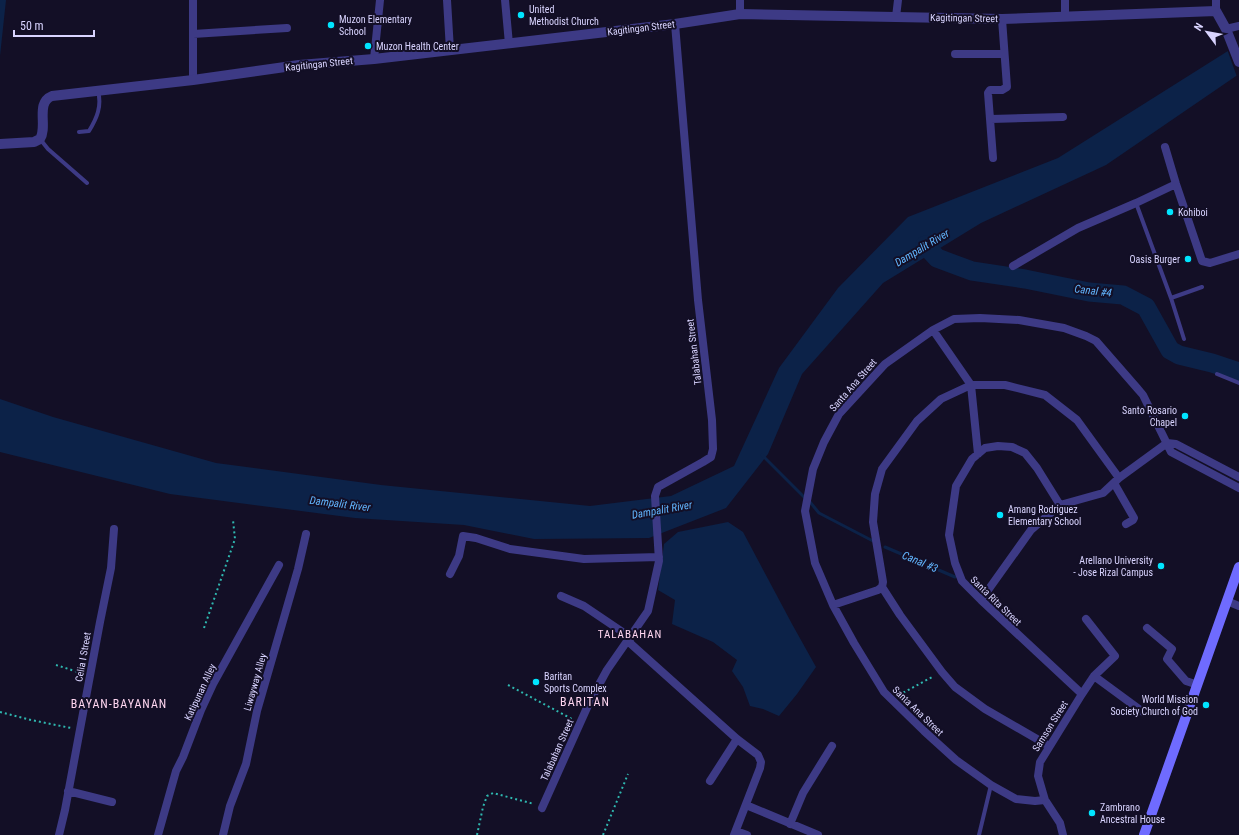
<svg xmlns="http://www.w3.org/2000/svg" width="1239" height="835" font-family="'Roboto Condensed',sans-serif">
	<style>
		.water { fill: #0c2248 }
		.pier { fill: #130f26 }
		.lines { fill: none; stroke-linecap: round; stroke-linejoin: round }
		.stream { stroke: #0c2248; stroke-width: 3 }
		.river { stroke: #0c2248; stroke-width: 19 }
		.path { stroke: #2fb8b0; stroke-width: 2; stroke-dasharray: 2 3; stroke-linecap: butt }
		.service { stroke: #3d3a85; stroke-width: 4 }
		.minor { stroke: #3d3a85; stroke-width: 8 }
		.tertiary { stroke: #3d3a85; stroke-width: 10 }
		.secondary { stroke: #6f6bff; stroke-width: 10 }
		.poi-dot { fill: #00e5ff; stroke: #130f26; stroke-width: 1.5 }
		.labels { text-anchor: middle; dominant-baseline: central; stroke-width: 4; stroke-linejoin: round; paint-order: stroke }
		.poi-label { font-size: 10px; fill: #d9d4ff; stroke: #130f26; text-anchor: start }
		.street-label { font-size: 10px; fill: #d9d4ff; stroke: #130f26 }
		.water-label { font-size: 11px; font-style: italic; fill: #62b6ff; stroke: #130f26 }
		.neighbourhood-label { font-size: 11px; letter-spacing: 1px; fill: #ffd6f0; stroke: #130f26 }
		.quarter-label { font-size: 12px; letter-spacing: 1px; fill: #ffd6f0; stroke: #130f26 }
	</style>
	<rect width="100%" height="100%" fill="#130f26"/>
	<path class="water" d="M 0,0 L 6,0 L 0,56 Z
		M 1239,44 L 1239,74 L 1106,165 L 981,223 L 883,283 L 802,374 L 768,454 L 726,508 L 649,538 L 534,539 L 464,525 L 355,518 L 170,494 L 0,452 L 0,399 L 53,417 L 216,463 L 381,485 L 590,506 L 671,496 L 734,466 L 779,368 L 838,288 L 908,217 L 1058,158 Z
		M 728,522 L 743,532 L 792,624 L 816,667 L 797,694 L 779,716 L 763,709 L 750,706 L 743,687 L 732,671 L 737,660 L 713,642 L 672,624 L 675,600 L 658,590 L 664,544 L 678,532 Z"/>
	<path class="pier" d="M 1239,43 L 1239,76 L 1237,77 L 1227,49 Z"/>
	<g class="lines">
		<path class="stream" d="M 762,455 L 805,498
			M 810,502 L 819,513 L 873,541
			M 885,547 L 955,577
			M 971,584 L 984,588"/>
		<path class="river" d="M 925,245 L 937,258 L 972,271 L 1025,279 L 1089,292 L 1123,295 L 1146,307 L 1170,350 L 1179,355 L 1212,363 L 1239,372"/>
		<path class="path" d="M 204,628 L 235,539 L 233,520
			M 56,665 L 81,673
			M 508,685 L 572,719
			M 899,695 L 934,676
			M 0,712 L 31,720 L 71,728
			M 477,835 L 483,807 L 487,796 L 493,793 L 534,804
			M 603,835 L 628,774"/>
		<path class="service" d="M 79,132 L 89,131 C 97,118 102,106 98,91
			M 40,139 L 48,149 L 87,183
			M 1136,203 L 1171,298
			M 1184,339 L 1171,298 L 1202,287
			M 1217,374 L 1239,383
			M 979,835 L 991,785"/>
		<path class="minor" d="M 447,0 L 450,50
			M 505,0 L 509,44
			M 1065,0 L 1065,16
			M 1216,11 L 1216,0
			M 740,14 L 740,0
			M 896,17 L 898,0
			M 1226,29 L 1239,26
			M 193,34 L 287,28
			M 955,54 L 1004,54
			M 374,59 L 380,0
			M 193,80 L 193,0
			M 991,119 L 1063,117
			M 1165,147 L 1176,184 L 1202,261 L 1210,263 L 1239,254
			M 993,158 L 988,93 L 990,90 L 1002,90 L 1007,87 L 1002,19
			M 1013,266 L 1078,228 L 1136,203 L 1176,184
			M 933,330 L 971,385 L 978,454
			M 1167,443 L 1176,444 L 1239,477
			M 1114,483 L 1134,518 L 1133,520 L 1126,524
			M 1060,505 L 1037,468 L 1025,453 L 1012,447 L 998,446 L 985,448 L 972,459 L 956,486 L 949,535 L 955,563 L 962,581 L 981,600 L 1082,694 L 1040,762 L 1038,776 L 1045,800 L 1060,823 L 1063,835
			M 450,574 L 459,556 L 463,536 L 476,538 L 510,549 L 584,559 L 659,557
			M 882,587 L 900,615 L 942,672 L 955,687 L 985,709 L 1049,746
			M 561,596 L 584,606 L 627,635 L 631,644 L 737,739 L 758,755 L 761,762 L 760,768 L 734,835
			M 981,600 L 1031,530 L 1060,505 L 1103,493 L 1119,478 L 1167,443
			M 1227,601 L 1239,606
			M 833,605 L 878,590 L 882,587 L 883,582 L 873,522 L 875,494 L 882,469 L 917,421 L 941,399 L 971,385 L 1005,385 L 1045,395 L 1077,420 L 1119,478
			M 1147,628 L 1172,649 L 1167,659 L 1186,681 L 1198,685
			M 1094,676 L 1143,712
			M 1082,694 L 1094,676 L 1115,656 L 1086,619
			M 710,781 L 737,739
			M 68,791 L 112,802
			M 1045,800 L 1035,801 L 1016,799 L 991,785 L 956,760 L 924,731 L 884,692 L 854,643 L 833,605 L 815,563 L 805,511 L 813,469 L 824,442 L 839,414 L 885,364 L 933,330 L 954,319 L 980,318 L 1019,320 L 1064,328 L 1086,336 L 1096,341 L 1137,388 L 1143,395 L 1171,452 L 1239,488
			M 746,805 L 818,835
			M 542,808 L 590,701 L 607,670 L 648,611 L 659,561 L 655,496 L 658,487 L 703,462 L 711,457 L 713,449 L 712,420 L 698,300 L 675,24
			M 790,824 L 803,793 L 832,746
			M 736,831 L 747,835
			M 59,835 L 65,810 L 100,622 L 111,568 L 114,529
			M 158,835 L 176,771 L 183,757 L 201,710 L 213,684 L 279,565
			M 223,835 L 230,806 L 246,764 L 257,711 L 298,569 L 306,534"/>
		<path class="tertiary" d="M 0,144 L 34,142 L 40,139 C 48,126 35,103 52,96 L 193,80 L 299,65 L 374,59 L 675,24 L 740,14 L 1002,19 L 1216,11 L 1226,29 L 1239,62"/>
		<path class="secondary" d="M 1144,835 L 1239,567"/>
	</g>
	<g class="poi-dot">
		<circle cx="521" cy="15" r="4"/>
		<circle cx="331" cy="25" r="4"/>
		<circle cx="368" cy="46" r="4"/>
		<circle cx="1170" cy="212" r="4"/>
		<circle cx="1188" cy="259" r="4"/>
		<circle cx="1185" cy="416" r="4"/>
		<circle cx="1000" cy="515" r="4"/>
		<circle cx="1161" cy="566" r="4"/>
		<circle cx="536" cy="682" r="4"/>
		<circle cx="1206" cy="705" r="4"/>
		<circle cx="1092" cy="813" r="4"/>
	</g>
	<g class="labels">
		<g class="poi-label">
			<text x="529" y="9">United<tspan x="529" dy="12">Methodist Church</tspan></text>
			<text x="339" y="19">Muzon Elementary<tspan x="339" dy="12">School</tspan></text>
			<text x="376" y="46">Muzon Health Center</text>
			<text x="1178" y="212">Kohiboi</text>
			<text x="1180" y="259" text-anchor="end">Oasis Burger</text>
			<text x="1177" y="410" text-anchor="end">Santo Rosario<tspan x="1177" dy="12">Chapel</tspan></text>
			<text x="1008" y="509">Amang Rodriguez<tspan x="1008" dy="12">Elementary School</tspan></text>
			<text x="1153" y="560" text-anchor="end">Arellano University<tspan x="1153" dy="12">- Jose Rizal Campus</tspan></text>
			<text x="544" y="676">Baritan<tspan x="544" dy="12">Sports Complex</tspan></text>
			<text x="1198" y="699" text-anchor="end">World Mission<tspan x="1198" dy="12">Society Church of God</tspan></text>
			<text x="1100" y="807">Zambrano<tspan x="1100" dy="12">Ancestral House</tspan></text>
		</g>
		<g class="street-label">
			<text transform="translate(964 18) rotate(1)">Kagitingan Street</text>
			<text transform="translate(641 28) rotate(-7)">Kagitingan Street</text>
			<text transform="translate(319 64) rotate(-6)">Kagitingan Street</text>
			<text transform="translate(694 352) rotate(-97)">Talabahan Street</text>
			<text transform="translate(853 385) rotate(-49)">Santa Ana Street</text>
			<text transform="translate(996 601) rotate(44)">Santa Rita Street</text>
			<text transform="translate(83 657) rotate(-80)">Celia I Street</text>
			<text transform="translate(255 682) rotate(-74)">Liwayway Alley</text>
			<text transform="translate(200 692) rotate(-65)">Katipunan Alley</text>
			<text transform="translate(918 711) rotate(44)">Santa Ana Street</text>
			<text transform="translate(1050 726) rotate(-58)">Samson Street</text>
			<text transform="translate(557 750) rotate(-66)">Talabahan Street</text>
		</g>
		<g class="water-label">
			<text transform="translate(922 248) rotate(-31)">Dampalit River</text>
			<text transform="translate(1093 291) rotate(7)">Canal #4</text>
			<text transform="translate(340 504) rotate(7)">Dampalit River</text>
			<text transform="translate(662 510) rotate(-10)">Dampalit River</text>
			<text transform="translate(920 562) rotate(23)">Canal #3</text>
		</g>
		<g class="neighbourhood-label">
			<text x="630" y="634">TALABAHAN</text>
		</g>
		<g class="quarter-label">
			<text x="585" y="702">BARITAN</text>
			<text x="119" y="704">BAYAN-BAYANAN</text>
		</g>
	</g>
	<g transform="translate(1207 32) rotate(302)" stroke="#130f26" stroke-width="3" paint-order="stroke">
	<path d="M0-3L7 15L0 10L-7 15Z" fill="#d9d4ff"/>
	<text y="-6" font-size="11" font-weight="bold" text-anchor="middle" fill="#d9d4ff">N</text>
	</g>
	<path d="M14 30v6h80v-6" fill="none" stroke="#d9d4ff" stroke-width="2"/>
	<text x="20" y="30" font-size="12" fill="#d9d4ff" stroke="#130f26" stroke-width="3" paint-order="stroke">50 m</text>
</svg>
